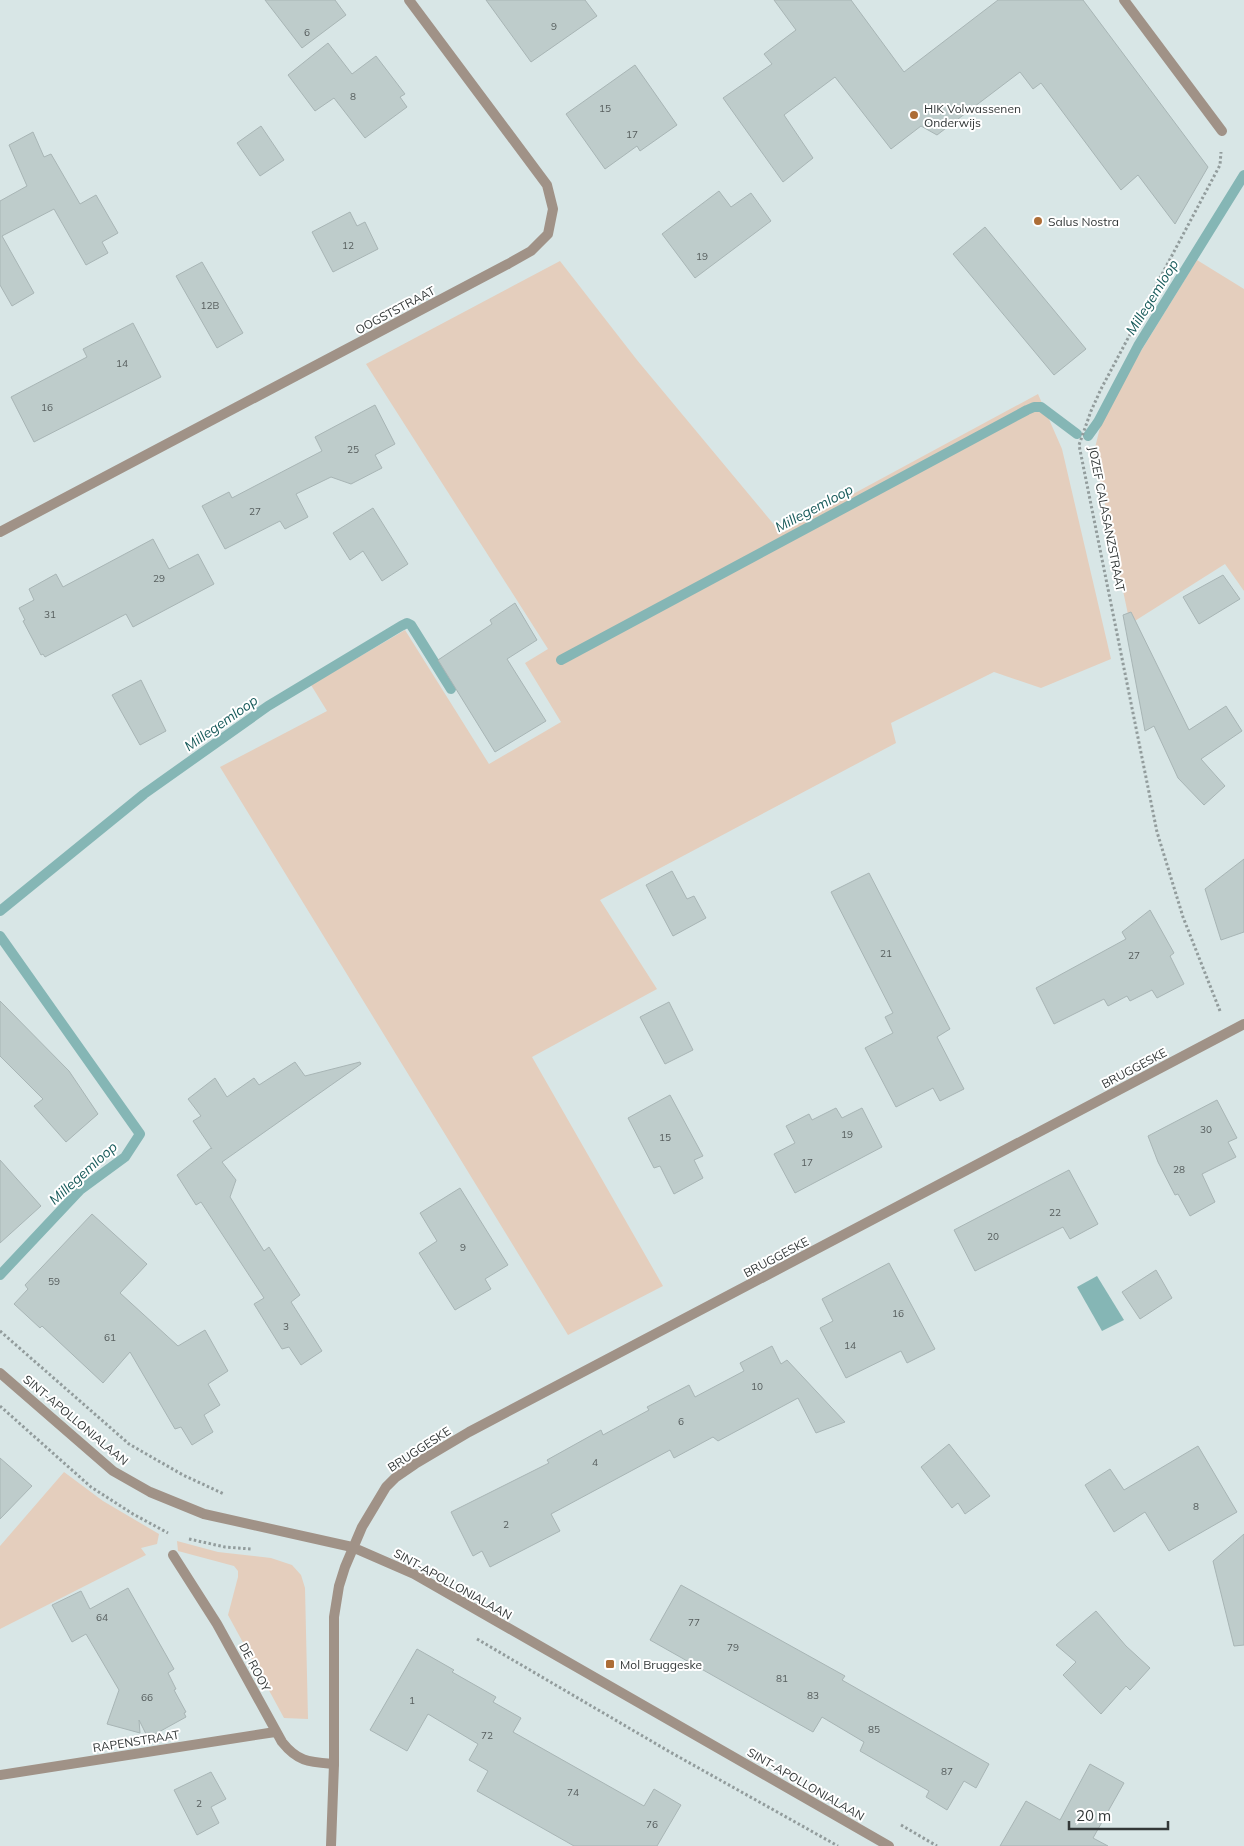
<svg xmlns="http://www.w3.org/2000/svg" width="1244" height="1846" font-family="Mulish,sans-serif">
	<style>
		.green { fill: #e4cebd }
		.water { fill: #85b6b5 }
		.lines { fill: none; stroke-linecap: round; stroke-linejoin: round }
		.stream { stroke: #85b6b5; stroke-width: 10 }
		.building { fill: #becccb; stroke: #a8b5b5 }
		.path { stroke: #929c9c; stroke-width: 3; stroke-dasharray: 2.5 2.5; stroke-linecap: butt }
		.minor { stroke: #a09287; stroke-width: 10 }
		.tertiary { stroke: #a09287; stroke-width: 10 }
		.poi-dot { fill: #ad6d36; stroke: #fff; stroke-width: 2 }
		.labels { text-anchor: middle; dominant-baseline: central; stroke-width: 4; stroke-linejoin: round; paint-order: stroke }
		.number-label { font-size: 10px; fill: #565d5d }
		.poi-label { font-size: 12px; fill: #333838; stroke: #fff; text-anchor: start }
		.street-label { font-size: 12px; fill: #333838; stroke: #fff }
		.water-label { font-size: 14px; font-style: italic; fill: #185b5b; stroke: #fff }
	</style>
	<rect width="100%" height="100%" fill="#d8e6e6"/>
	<path class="green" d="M 1197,260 L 1244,289 L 1244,591 L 1225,564 L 1130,624 L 1094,452 L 1104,411 Z
		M 560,261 L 637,360 L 781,533 L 1038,394 L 1062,449 L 1111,659 L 1041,688 L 994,672 L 891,723 L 896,743 L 600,900 L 657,989 L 532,1057 L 663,1286 L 568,1335 L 220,767 L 327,711 L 311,685 L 405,630 L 489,764 L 561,722 L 525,663 L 548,649 L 366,364 Z
		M 64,1472 L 103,1501 L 159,1534 L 157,1544 L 141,1548 L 146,1555 L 0,1629 L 0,1546 Z
		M 177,1541 L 218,1552 L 271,1558 L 292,1565 L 301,1575 L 305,1588 L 308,1719 L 284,1718 L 228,1615 L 238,1577 L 238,1571 L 234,1566 L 178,1551 Z"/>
	<path class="water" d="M 1097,1276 L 1124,1320 L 1102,1331 L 1077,1287 Z"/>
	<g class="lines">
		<path class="stream" d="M 1088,436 L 1098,422 L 1138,346 L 1244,175
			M 561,660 L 1027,410 L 1034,407 L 1041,407 L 1077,434
			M 0,911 L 144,794 L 268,706 L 401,626 L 407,623 L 411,625 L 451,689
			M 0,936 L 140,1134 L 125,1157 L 80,1190 L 0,1275"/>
	</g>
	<path class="building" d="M 265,0 L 335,0 L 346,15 L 302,48 Z
		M 486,0 L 585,0 L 597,16 L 531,62 Z
		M 774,0 L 851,0 L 904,72 L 998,0 L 1083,0 L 1208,167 L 1175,224 L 1138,175 L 1121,190 L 1041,83 L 1033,89 L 1020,72 L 937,135 L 921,126 L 891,149 L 835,77 L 784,115 L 813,158 L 783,182 L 723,98 L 772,64 L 764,54 L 796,30 Z
		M 328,43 L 352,74 L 376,56 L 405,94 L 400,97 L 407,107 L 365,138 L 334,98 L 315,111 L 288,75 Z
		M 635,65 L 677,125 L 640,151 L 637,146 L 605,169 L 566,114 Z
		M 261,126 L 284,160 L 260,176 L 237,143 Z
		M 33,132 L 44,157 L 51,154 L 80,204 L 96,195 L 118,233 L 102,242 L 108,253 L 86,265 L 54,209 L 2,236 L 34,293 L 12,306 L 0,285 L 0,201 L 27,186 L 9,145 Z
		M 719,191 L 731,207 L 751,193 L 771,221 L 695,278 L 662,234 Z
		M 350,212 L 357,226 L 365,222 L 378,249 L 333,272 L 312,232 Z
		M 985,227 L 1086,349 L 1054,375 L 953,254 Z
		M 202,262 L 243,333 L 217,348 L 176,276 Z
		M 133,323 L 161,377 L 34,442 L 11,397 L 87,357 L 83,349 Z
		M 375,405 L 395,444 L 375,455 L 382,468 L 351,484 L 331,477 L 296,494 L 308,517 L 285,529 L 280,521 L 225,549 L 202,506 L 229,492 L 232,498 L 322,451 L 315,437 Z
		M 373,508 L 408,564 L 382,581 L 363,551 L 350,560 L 333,533 Z
		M 153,539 L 169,569 L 198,554 L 214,584 L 133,627 L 126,614 L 45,657 L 43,654 L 41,655 L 23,621 L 25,620 L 19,608 L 34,600 L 29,589 L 56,574 L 63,587 Z
		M 1223,575 L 1240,599 L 1199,624 L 1183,597 Z
		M 515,603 L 537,640 L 507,659 L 546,721 L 495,752 L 438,660 L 492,624 L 490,620 Z
		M 1131,612 L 1189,730 L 1226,706 L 1242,731 L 1201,759 L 1225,786 L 1204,805 L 1178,778 L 1154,726 L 1145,731 L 1123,615 Z
		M 141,680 L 166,731 L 140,745 L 112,695 Z
		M 1244,859 L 1244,932 L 1221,940 L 1205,889 Z
		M 672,871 L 687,899 L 694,896 L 706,918 L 673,936 L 646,885 Z
		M 869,873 L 950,1029 L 937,1037 L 964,1089 L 940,1101 L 933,1088 L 896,1107 L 865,1048 L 893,1033 L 885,1017 L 893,1013 L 831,892 Z
		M 1150,910 L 1174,953 L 1170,956 L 1184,984 L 1157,998 L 1152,990 L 1130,1001 L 1127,996 L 1108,1006 L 1104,999 L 1054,1024 L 1036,988 L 1126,939 L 1122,932 Z
		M 0,1001 L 69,1071 L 98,1114 L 66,1142 L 34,1106 L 43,1099 L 0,1056 Z
		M 669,1002 L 693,1050 L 665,1064 L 640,1017 Z
		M 295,1062 L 305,1076 L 360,1062 L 361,1064 L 222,1162 L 236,1180 L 230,1197 L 264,1251 L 269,1247 L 300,1295 L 291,1302 L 322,1351 L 301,1365 L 289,1347 L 282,1349 L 254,1304 L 264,1298 L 201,1202 L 196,1205 L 177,1175 L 211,1148 L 212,1149 L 193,1121 L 201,1116 L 188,1099 L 215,1078 L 227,1097 L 254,1078 L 259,1085 Z
		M 670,1095 L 703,1156 L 694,1160 L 703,1178 L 674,1194 L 660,1166 L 654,1168 L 628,1118 Z
		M 1217,1100 L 1237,1138 L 1228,1142 L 1236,1157 L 1202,1174 L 1215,1202 L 1190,1216 L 1178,1194 L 1175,1195 L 1158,1162 L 1148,1136 Z
		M 836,1108 L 842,1118 L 862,1108 L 882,1147 L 795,1193 L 774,1154 L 795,1143 L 786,1126 L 809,1114 L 812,1120 Z
		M 0,1160 L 41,1206 L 0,1243 Z
		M 1069,1170 L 1098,1224 L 1070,1239 L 1063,1227 L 975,1271 L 954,1230 Z
		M 460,1188 L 508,1265 L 485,1279 L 491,1289 L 455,1310 L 419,1253 L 437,1241 L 420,1213 Z
		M 92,1214 L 147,1264 L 120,1293 L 178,1346 L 205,1330 L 228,1371 L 208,1384 L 220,1405 L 204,1415 L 213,1432 L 192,1445 L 181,1427 L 175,1429 L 130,1352 L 103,1383 L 42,1326 L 40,1328 L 14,1304 L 28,1289 L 25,1285 Z
		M 889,1263 L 935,1349 L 907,1363 L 901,1351 L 846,1378 L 820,1328 L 833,1321 L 822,1299 Z
		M 1156,1270 L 1172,1298 L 1140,1319 L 1122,1292 Z
		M 772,1346 L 781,1364 L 787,1360 L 845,1422 L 816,1433 L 798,1398 L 718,1441 L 713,1437 L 674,1458 L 670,1450 L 551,1514 L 560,1531 L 490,1567 L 482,1551 L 473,1556 L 451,1512 L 549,1463 L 547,1460 L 601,1430 L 603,1435 L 649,1410 L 647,1407 L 689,1385 L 695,1397 L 744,1371 L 740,1363 Z
		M 949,1444 L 990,1496 L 965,1514 L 958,1503 L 952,1508 L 921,1467 Z
		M 1198,1446 L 1237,1512 L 1169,1551 L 1145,1512 L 1114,1532 L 1085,1485 L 1110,1469 L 1124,1490 Z
		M 0,1458 L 32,1486 L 0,1519 Z
		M 1244,1534 L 1244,1645 L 1234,1646 L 1213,1561 Z
		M 681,1585 L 845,1676 L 842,1680 L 989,1764 L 976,1788 L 964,1781 L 947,1810 L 926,1797 L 929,1791 L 860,1751 L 864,1742 L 822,1717 L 813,1732 L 650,1640 Z
		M 128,1588 L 174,1669 L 168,1673 L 176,1689 L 174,1690 L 186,1712 L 184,1713 L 186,1717 L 148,1738 L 139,1720 L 140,1733 L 107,1724 L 119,1690 L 86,1634 L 72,1642 L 52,1605 L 81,1591 L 90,1609 Z
		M 1096,1611 L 1126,1646 L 1150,1668 L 1130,1690 L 1126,1686 L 1101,1714 L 1063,1675 L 1076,1662 L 1056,1645 Z
		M 417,1649 L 454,1670 L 452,1672 L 496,1697 L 493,1702 L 521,1718 L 513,1732 L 644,1806 L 654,1789 L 681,1805 L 657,1846 L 574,1846 L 477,1791 L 488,1771 L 469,1760 L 478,1744 L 428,1714 L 407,1751 L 370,1730 Z
		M 1090,1764 L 1124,1783 L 1093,1838 L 1108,1846 L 1000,1846 L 1026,1801 L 1060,1820 Z
		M 211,1772 L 226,1799 L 211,1807 L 219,1823 L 197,1835 L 174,1790 Z"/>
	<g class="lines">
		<path class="path" d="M 1220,1011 L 1183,917 L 1157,832 L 1079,445 L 1091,411 L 1101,389 L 1220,165 L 1221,152
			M 0,1331 L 129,1444 L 183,1475 L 224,1494
			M 0,1406 L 91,1487 L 133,1514 L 168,1533
			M 189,1539 L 225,1547 L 251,1549
			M 477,1639 L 670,1752 L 838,1846
			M 901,1825 L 937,1846"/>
		<path class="minor" d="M 1124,0 L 1222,131
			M 0,532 L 508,264 L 531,251 L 548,234 L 553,209 L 547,185 L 409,0
			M 173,1555 L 217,1624 L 282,1742 C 298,1762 309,1762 334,1764
			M 0,1775 L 275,1732"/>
		<path class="tertiary" d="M 0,1373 L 113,1471 L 150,1492 L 204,1514 L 352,1547 L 414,1574 L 889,1846
			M 331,1846 L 334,1764 L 334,1617 L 339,1586 L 345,1567 L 362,1527 L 386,1487 L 396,1477 L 415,1464 L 469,1432 L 1244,1024"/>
	</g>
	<g class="poi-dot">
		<circle cx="914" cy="115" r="5"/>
		<circle cx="1038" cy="221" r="5"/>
		<rect x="605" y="1659" width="10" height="10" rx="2.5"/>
	</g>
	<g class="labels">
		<g class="number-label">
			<text x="554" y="26">9</text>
			<text x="307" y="32">6</text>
			<text x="353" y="96">8</text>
			<text x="605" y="108">15</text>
			<text x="632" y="134">17</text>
			<text x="348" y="245">12</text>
			<text x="702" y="256">19</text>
			<text x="210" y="305">12B</text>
			<text x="122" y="363">14</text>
			<text x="47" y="407">16</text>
			<text x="353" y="449">25</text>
			<text x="255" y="511">27</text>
			<text x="159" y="578">29</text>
			<text x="50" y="614">31</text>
			<text x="886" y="953">21</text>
			<text x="1134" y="955">27</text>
			<text x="1206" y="1129">30</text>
			<text x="847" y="1134">19</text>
			<text x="665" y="1137">15</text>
			<text x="807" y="1162">17</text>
			<text x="1179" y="1169">28</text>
			<text x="1055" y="1212">22</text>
			<text x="993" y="1236">20</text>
			<text x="463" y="1247">9</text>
			<text x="54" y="1281">59</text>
			<text x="898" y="1313">16</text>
			<text x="286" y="1326">3</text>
			<text x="110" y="1337">61</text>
			<text x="850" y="1345">14</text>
			<text x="757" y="1386">10</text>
			<text x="681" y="1421">6</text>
			<text x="595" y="1462">4</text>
			<text x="1196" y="1506">8</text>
			<text x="506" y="1524">2</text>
			<text x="102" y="1617">64</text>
			<text x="694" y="1622">77</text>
			<text x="733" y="1647">79</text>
			<text x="782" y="1678">81</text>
			<text x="813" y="1695">83</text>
			<text x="147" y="1697">66</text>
			<text x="412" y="1700">1</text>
			<text x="874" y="1729">85</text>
			<text x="487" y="1735">72</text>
			<text x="947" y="1771">87</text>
			<text x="573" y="1792">74</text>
			<text x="199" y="1803">2</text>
			<text x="652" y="1824">76</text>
		</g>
		<g class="poi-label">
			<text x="924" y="108">HIK Volwassenen<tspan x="924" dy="14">Onderwijs</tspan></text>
			<text x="1048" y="221">Salus Nostra</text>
			<text x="620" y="1664">Mol Bruggeske</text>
		</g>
		<g class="street-label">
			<text transform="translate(395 310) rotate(-28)">OOGSTSTRAAT</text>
			<text transform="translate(1107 519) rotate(79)">JOZEF CALASANZSTRAAT</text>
			<text transform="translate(1134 1068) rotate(-28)">BRUGGESKE</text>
			<text transform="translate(776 1257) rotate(-28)">BRUGGESKE</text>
			<text transform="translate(76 1420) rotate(40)">SINT-APOLLONIALAAN</text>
			<text transform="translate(419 1449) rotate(-33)">BRUGGESKE</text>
			<text transform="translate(453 1584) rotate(29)">SINT-APOLLONIALAAN</text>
			<text transform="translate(255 1667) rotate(62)">DE ROOY</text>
			<text transform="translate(136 1741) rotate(-9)">RAPENSTRAAT</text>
			<text transform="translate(806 1784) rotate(30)">SINT-APOLLONIALAAN</text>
		</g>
		<g class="water-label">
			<text transform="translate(1152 297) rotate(-58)">Millegemloop</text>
			<text transform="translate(814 508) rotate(-28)">Millegemloop</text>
			<text transform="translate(221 723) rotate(-35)">Millegemloop</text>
			<text transform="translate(83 1173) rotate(-42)">Millegemloop</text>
		</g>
	</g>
	<path d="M1069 1821v8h99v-8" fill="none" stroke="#333838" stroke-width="2.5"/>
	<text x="1076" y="1821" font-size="15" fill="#333838" stroke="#ffffff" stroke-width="4" paint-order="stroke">20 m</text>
</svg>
